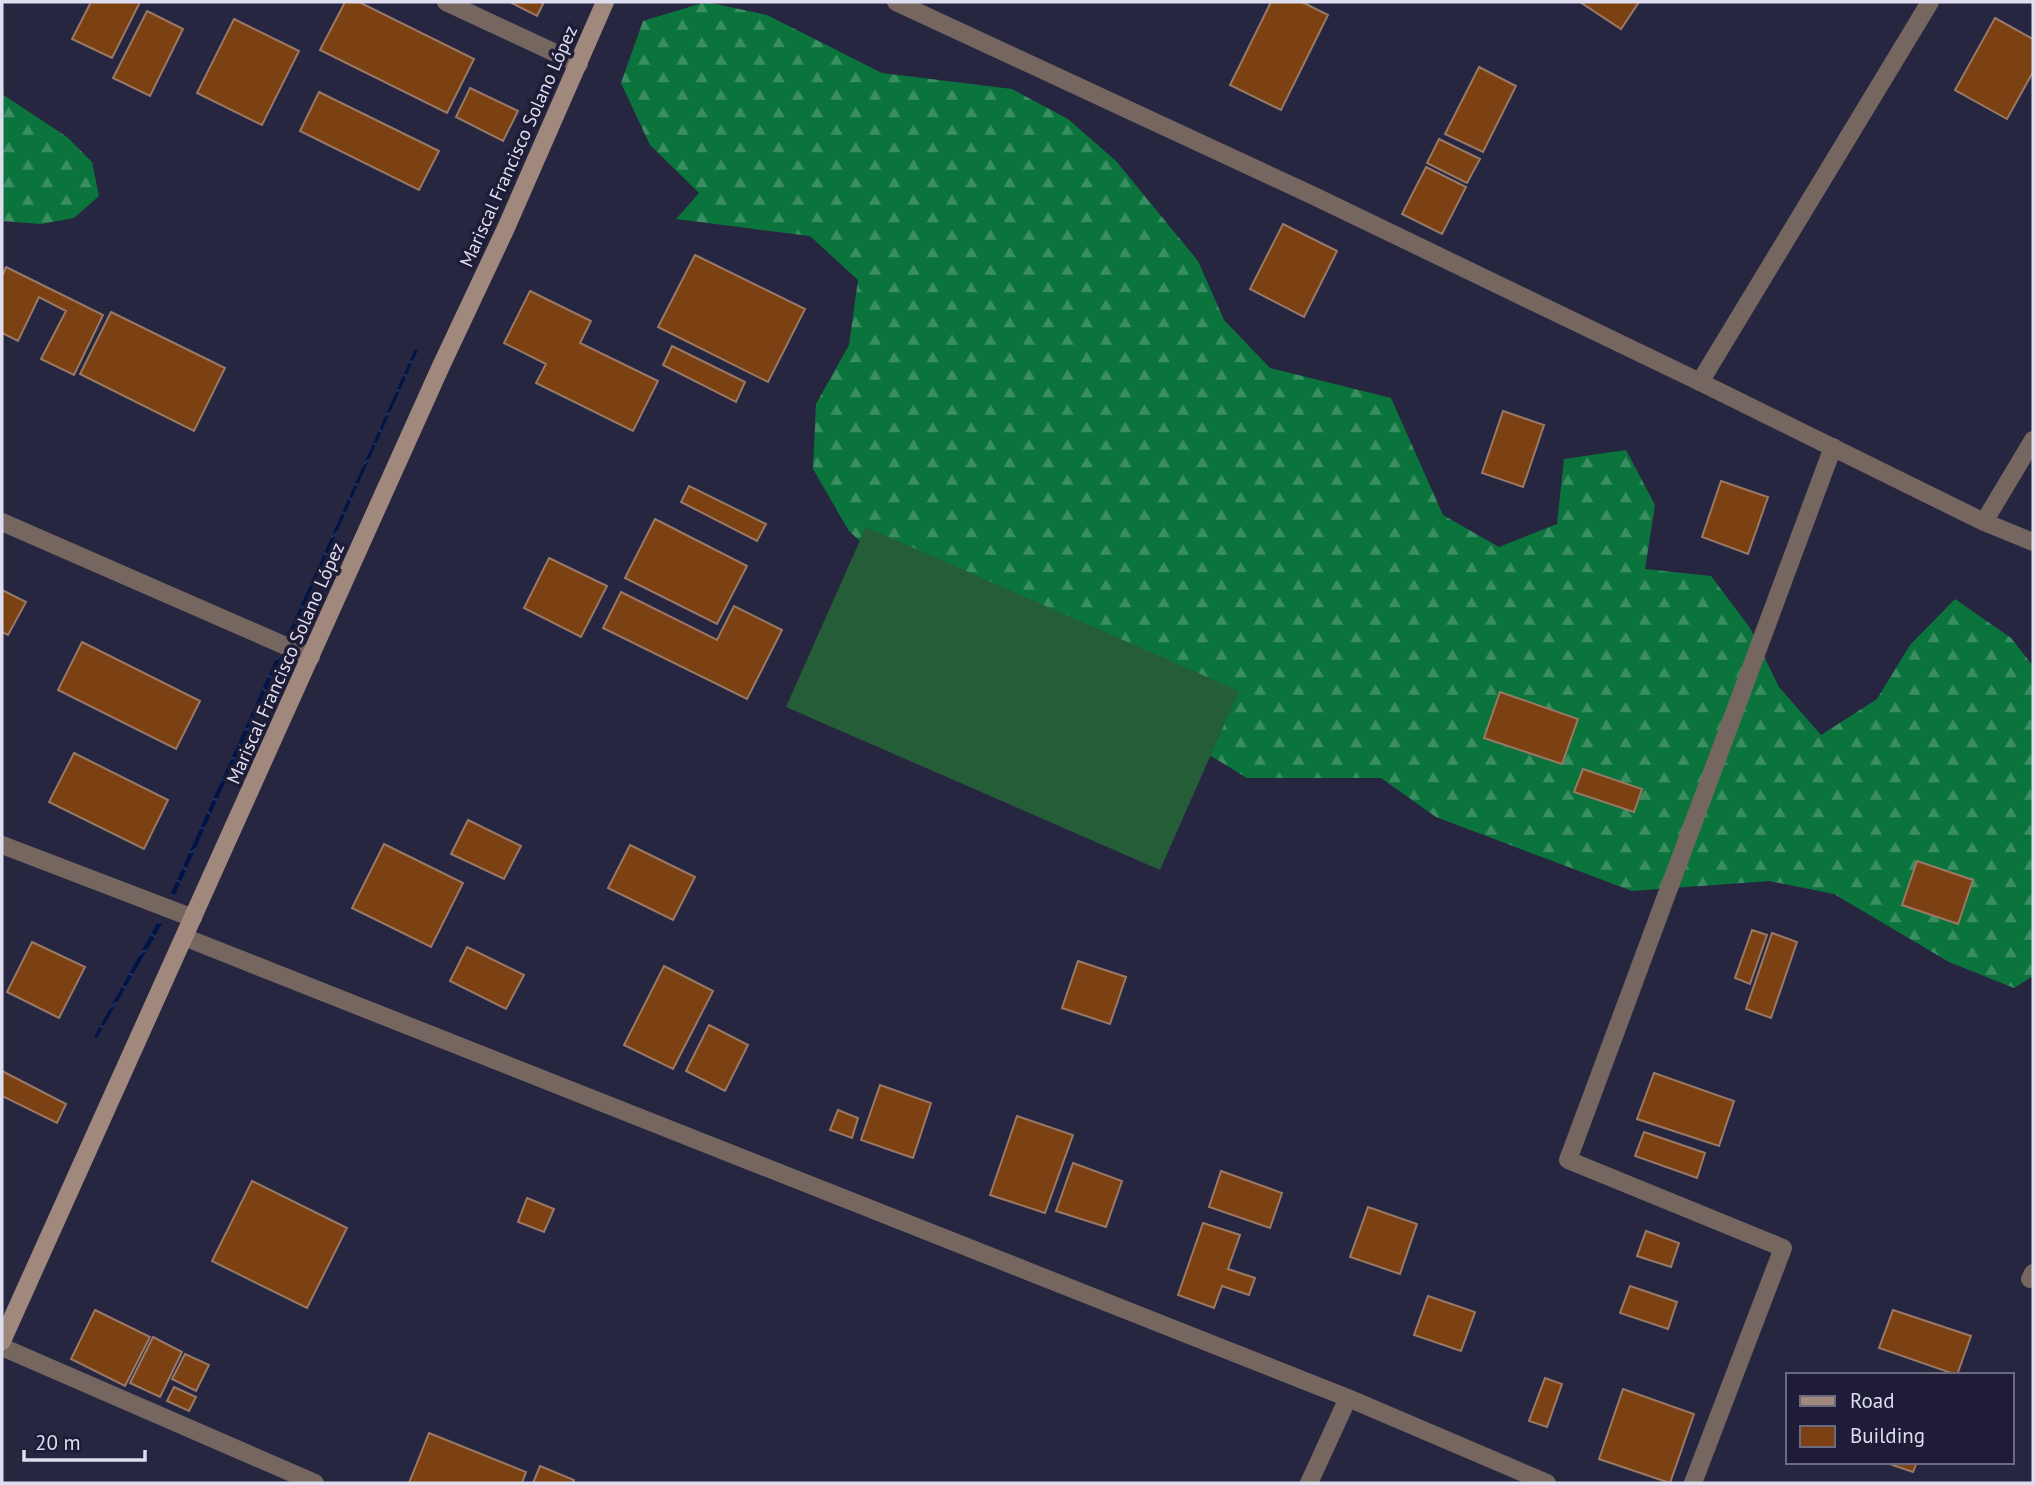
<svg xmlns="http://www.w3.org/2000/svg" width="2035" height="1485" font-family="'PT Sans',sans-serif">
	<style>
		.forest { fill: url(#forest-firs) }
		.garden { fill: #245d38 }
		.water { fill: url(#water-waves) }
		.building { fill: #7c4113; stroke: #997965; stroke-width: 2 }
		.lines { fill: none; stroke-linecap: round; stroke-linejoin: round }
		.service { stroke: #75665f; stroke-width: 18 }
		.minor { stroke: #75665f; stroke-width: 18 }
		.secondary { stroke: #a0887d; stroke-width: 18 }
		.labels { text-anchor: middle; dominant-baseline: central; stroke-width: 7; stroke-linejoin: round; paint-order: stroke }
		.street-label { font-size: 19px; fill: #dedef0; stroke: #1e1c36 }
	</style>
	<defs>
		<pattern id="forest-firs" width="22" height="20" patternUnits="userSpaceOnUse" patternTransform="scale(1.75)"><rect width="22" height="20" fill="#0b743c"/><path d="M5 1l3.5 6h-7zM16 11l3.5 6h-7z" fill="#3a8e62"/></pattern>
		<pattern id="water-waves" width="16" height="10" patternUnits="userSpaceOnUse" patternTransform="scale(1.75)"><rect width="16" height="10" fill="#001546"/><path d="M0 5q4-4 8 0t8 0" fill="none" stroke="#253761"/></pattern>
	</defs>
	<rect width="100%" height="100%" fill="#272641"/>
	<path class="forest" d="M 706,2 L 767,15 L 882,73 L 1012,89 L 1068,119 L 1116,161 L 1198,261 L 1224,320 L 1270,368 L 1391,398 L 1443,515 L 1499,547 L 1557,524 L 1564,459 L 1626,450 L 1655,505 L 1645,569 L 1711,576 L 1750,628 L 1779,687 L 1821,735 L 1877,699 L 1910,645 L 1955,599 L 2011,638 L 2033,666 L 2033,976 L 2014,988 L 1949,962 L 1834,894 L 1769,881 L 1632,891 L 1436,817 L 1381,778 L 1247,778 L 1188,742 L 947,622 L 849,531 L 813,469 L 816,404 L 849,345 L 858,280 L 810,236 L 676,219 L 699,193 L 650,145 L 621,83 L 643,21 Z
		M 2,94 L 67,137 L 92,162 L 99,196 L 74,218 L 41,224 L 2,221 Z"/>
	<path class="garden" d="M 866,527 L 1239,691 L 1160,870 L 786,707 Z"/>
	<path class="water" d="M 415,349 L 418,350 L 291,636 L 288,634 Z
		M 277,656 L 281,657 L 175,895 L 171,893 Z
		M 158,921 L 162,924 L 97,1038 L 94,1037 Z"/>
	<path class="building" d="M 91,2 L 140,2 L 112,58 L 72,39 Z
		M 345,2 L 359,2 L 474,59 L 447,113 L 320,50 Z
		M 510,2 L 544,2 L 537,16 Z
		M 1271,2 L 1302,2 L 1328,15 L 1281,110 L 1230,85 Z
		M 1580,2 L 1639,2 L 1621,29 Z
		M 147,11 L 183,29 L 150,96 L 113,78 Z
		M 1995,18 L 2033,39 L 2033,72 L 2007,119 L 1955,90 Z
		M 234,19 L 299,51 L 262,125 L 197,93 Z
		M 1479,67 L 1516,86 L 1483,152 L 1445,134 Z
		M 470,88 L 518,111 L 503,141 L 456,117 Z
		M 319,92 L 439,151 L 419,190 L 300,131 Z
		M 1439,139 L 1480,159 L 1467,183 L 1427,163 Z
		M 1426,167 L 1466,187 L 1442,234 L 1402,214 Z
		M 1283,224 L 1337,251 L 1304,317 L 1250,289 Z
		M 695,255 L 805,309 L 768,382 L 658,327 Z
		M 6,267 L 103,315 L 74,375 L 41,359 L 66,311 L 39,297 L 18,341 L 2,333 L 2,276 Z
		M 530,291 L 591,321 L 580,343 L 658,381 L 633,431 L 536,383 L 546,364 L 504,343 Z
		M 111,312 L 225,368 L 194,431 L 80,374 Z
		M 672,346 L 745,382 L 736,402 L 663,365 Z
		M 1503,411 L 1544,425 L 1523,487 L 1482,473 Z
		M 1721,481 L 1768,497 L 1748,554 L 1702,537 Z
		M 689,486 L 766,524 L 757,541 L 681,502 Z
		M 655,519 L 747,566 L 717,624 L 625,578 Z
		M 549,558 L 607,586 L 581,637 L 524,608 Z
		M 2,590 L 26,602 L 8,635 L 2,632 Z
		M 621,592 L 717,640 L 734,606 L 782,630 L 747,699 L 603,628 Z
		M 82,642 L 200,701 L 176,749 L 58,690 Z
		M 1500,692 L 1578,719 L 1562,764 L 1484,738 Z
		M 74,753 L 168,800 L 144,849 L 49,802 Z
		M 1583,769 L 1642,789 L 1634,812 L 1574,792 Z
		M 468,820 L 521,846 L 504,879 L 451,854 Z
		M 384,844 L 463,883 L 431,947 L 352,908 Z
		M 630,845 L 695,877 L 673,920 L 608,888 Z
		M 1917,861 L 1973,880 L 1958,924 L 1902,905 Z
		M 1752,930 L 1767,935 L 1750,984 L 1735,978 Z
		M 1772,933 L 1797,942 L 1771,1018 L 1746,1009 Z
		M 32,942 L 85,967 L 59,1018 L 7,992 Z
		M 467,947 L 524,975 L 506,1009 L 450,981 Z
		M 1078,961 L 1126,977 L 1110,1024 L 1062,1008 Z
		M 664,966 L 713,991 L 673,1069 L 624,1045 Z
		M 709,1025 L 748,1045 L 725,1091 L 686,1071 Z
		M 2,1071 L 66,1104 L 57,1123 L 2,1096 Z
		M 1654,1073 L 1734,1101 L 1719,1146 L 1637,1119 Z
		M 880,1085 L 931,1103 L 913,1158 L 861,1140 Z
		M 838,1110 L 858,1118 L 852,1138 L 830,1130 Z
		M 1017,1116 L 1073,1135 L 1045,1213 L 990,1195 Z
		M 1644,1132 L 1705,1153 L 1697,1178 L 1635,1156 Z
		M 1073,1163 L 1122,1181 L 1106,1227 L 1056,1211 Z
		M 1221,1171 L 1282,1193 L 1270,1228 L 1209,1207 Z
		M 252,1181 L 347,1228 L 307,1308 L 212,1261 Z
		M 527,1198 L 554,1209 L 544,1232 L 518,1222 Z
		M 1368,1207 L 1417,1224 L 1400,1274 L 1350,1257 Z
		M 1203,1223 L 1240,1235 L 1228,1269 L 1255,1278 L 1249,1295 L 1222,1286 L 1214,1308 L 1178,1295 Z
		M 1646,1231 L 1679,1243 L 1671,1267 L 1637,1256 Z
		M 1630,1286 L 1677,1302 L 1668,1329 L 1620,1313 Z
		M 1428,1296 L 1475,1312 L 1461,1351 L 1414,1335 Z
		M 95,1310 L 150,1337 L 125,1386 L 71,1359 Z
		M 1893,1310 L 1971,1336 L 1957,1375 L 1879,1348 Z
		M 153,1337 L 182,1352 L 160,1397 L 130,1383 Z
		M 185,1354 L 209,1365 L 196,1391 L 172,1379 Z
		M 1545,1378 L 1562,1384 L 1547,1427 L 1529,1421 Z
		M 174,1387 L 196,1397 L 189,1411 L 167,1401 Z
		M 1623,1389 L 1694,1414 L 1670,1483 L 1599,1459 Z
		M 429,1433 L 526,1472 L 522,1483 L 409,1483 Z
		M 1884,1462 L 1917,1462 L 1913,1472 Z
		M 540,1466 L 574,1480 L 573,1483 L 533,1483 Z"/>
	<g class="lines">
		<path class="service" d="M 446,2 L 579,64
			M 1700,382 L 1930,2
			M 2,522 L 311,657
			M 2,845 L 193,918
			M 2030,1279 L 2033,1273
			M 1693,1483 L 1783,1248 L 1568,1160 L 1833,447"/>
		<path class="minor" d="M 896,2 L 1314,196 L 1700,382 L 1984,522 L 2033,542
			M 1984,522 L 2033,440
			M 184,937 L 1348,1398 L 1547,1483
			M 2,1347 L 315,1483
			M 1309,1483 L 1348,1398"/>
		<path class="secondary" d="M 2,1341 L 441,366 L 506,228 L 605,2"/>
	</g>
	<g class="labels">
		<g class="street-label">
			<text transform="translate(518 146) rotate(-66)">Mariscal Francisco Solano López</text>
			<text transform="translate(285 663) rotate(-66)">Mariscal Francisco Solano López</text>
		</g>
	</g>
	<rect width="2035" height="1485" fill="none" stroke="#dedef0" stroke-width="7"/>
	<rect x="1786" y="1373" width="228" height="91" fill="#1e1c36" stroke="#6b6a80" stroke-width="2"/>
	<rect x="1800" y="1396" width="35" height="10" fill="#a0887d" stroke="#6b6a80" stroke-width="2"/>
	<text x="1850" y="1408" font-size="21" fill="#dedef0">Road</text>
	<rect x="1800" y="1426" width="35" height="21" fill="#7c4113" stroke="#6b6a80" stroke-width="2"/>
	<text x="1850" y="1443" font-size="21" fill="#dedef0">Building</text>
	<path d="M24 1450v10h121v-10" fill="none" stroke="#dedef0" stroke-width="3.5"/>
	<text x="35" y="1450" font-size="21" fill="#dedef0" stroke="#1e1c36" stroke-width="5" paint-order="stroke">20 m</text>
</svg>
